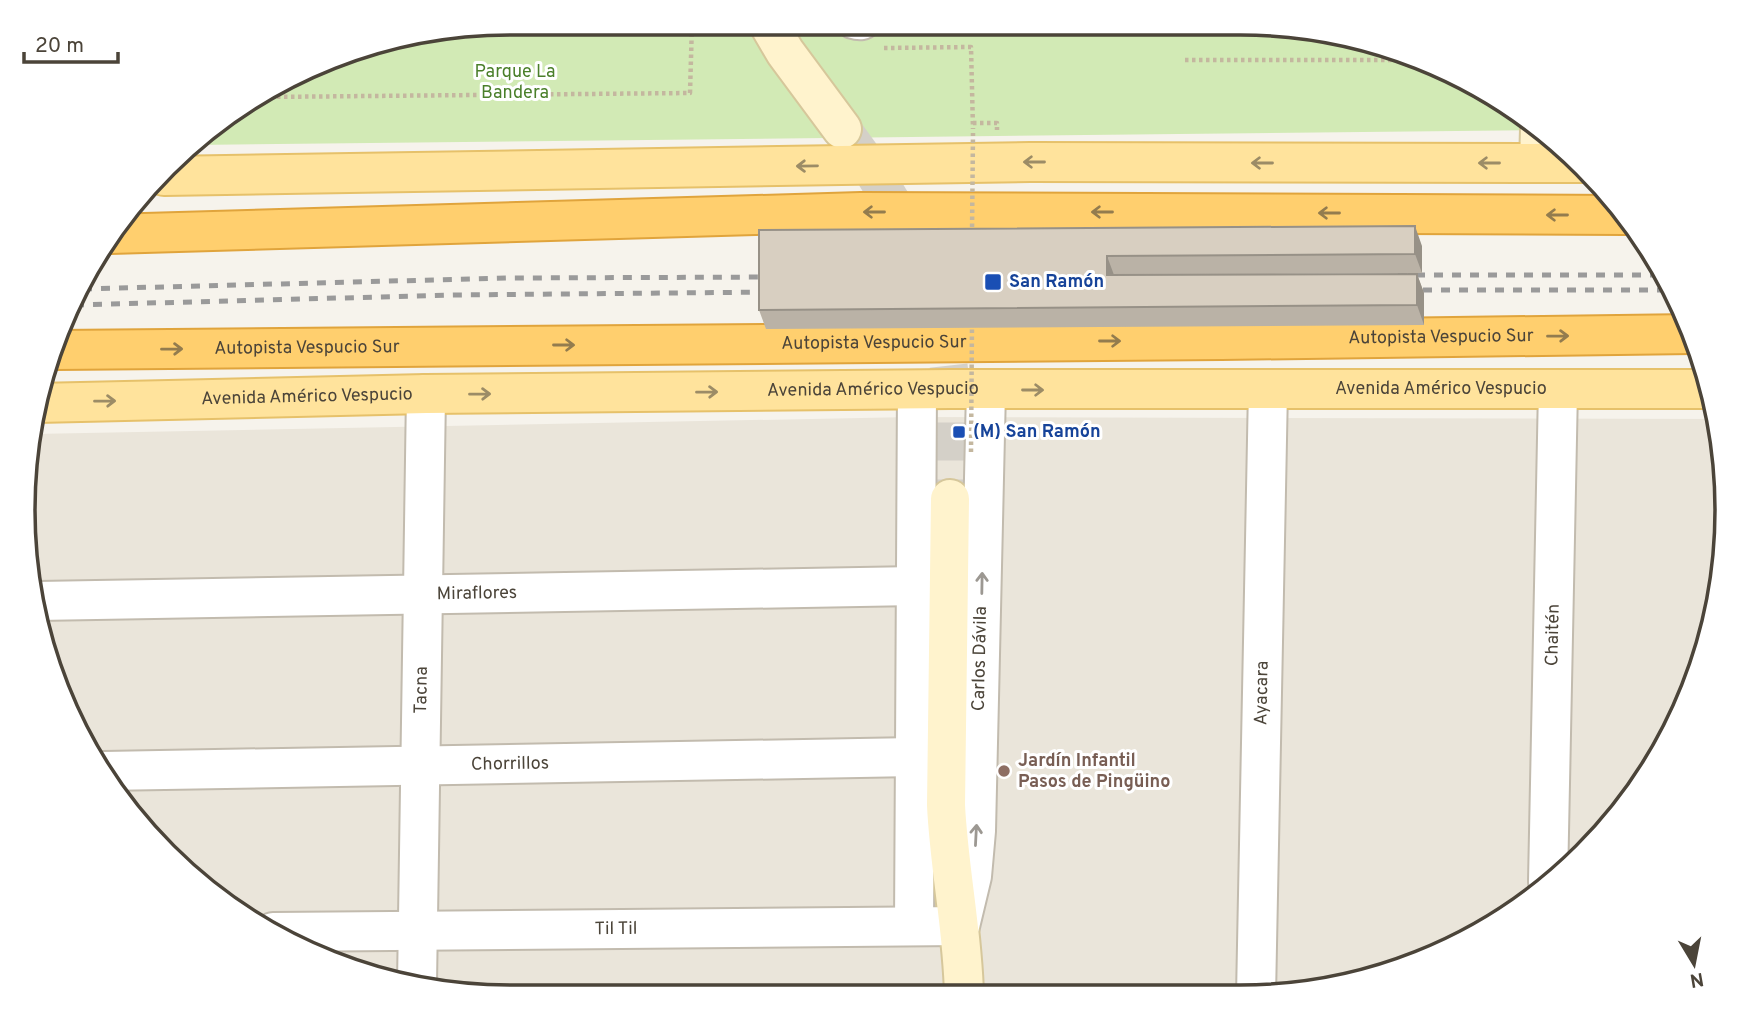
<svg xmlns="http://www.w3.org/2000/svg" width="1750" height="1020" font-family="Overpass,sans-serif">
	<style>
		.residential { fill: #eae5da }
		.green { fill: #d2eab5 }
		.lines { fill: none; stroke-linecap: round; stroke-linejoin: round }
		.secondary-tunnel { stroke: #d4d0c8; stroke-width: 38; stroke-dasharray: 38 19; stroke-linecap: butt }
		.lane-casing { stroke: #c2bbae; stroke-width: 23 }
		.street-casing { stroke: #c2bbae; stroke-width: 42 }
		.secondary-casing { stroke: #d6c79b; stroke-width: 42 }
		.primary-casing { stroke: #e6c16a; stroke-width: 42 }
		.highway-casing { stroke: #e0a43c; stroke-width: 42 }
		.path { stroke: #c4b79f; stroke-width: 4.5; stroke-dasharray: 3.5 3.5; stroke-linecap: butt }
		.lane { stroke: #fff; stroke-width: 19 }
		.street { stroke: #fff; stroke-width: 38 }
		.secondary { stroke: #fff3cd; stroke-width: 38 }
		.primary { stroke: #ffe39c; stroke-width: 38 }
		.highway { stroke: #ffcf6e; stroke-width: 38 }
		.rail { stroke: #9a9a9a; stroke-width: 5; stroke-dasharray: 9 9; stroke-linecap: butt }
		.path-bridge { stroke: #c4b79f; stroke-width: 4.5; stroke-dasharray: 3.5 3.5; stroke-linecap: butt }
		.wall { fill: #bab2a6 }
		.shaded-wall { fill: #979187 }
		.building { fill: #d8cfc1; stroke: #979187; stroke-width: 2 }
		.oneway { stroke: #9c8c66 }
		.oneway2 { stroke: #937c4e }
		.oneway3 { stroke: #9c9892 }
		.transit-dot { fill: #1a4fb4; stroke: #fff; stroke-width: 2.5 }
		.education-dot { fill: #8d6e63; stroke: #fff; stroke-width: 2.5 }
		.labels { text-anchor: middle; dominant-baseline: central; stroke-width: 6; stroke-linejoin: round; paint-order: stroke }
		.park-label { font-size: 18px; fill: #4a7f2a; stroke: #fff }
		.transit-label { font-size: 18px; font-weight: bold; fill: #164399; stroke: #fff; text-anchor: start }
		.street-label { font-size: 18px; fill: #4b4439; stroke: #fff }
		.education-label { font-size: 18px; font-weight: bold; fill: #785e54; stroke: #fff; text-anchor: start }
		.rim { fill: none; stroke: #4b4439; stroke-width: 3.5 }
	</style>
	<rect width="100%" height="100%" fill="#f6f3ec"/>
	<path class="residential" d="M 911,417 L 1718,419 L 1727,510 L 1718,605 L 1690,696 L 1645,780 L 1584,855 L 1484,932 L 1396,972 L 1272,996 L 478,996 L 353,971 L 240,915 L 124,807 L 49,667 L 23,510 L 33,434 Z"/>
	<path class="green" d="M 510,23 L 1272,24 L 1397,49 L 1510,105 L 1541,130 L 193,145 L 214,123 L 354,48 Z"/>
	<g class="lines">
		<path class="secondary-tunnel" d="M 842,129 L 872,170 L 913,237
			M 942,309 L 950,378 L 950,499"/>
		<defs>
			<path id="lane" d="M 848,23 L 850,28 C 860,31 865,31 873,23"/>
			<g id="street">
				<path id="s1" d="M 38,601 L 916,586"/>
				<path id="s2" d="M 104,771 L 915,757"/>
				<path id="s3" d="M 1548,882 L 1558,389"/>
				<path d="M 914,926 L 917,390"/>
				<path id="s4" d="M 273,932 L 960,926 L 972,876 L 976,831 L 986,390"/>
				<path id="s5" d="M 417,984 L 426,394"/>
				<path id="s6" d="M 1256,996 L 1268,389"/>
			</g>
			<path id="secondary" d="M 768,23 L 785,52 L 842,129
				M 1539,163 L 1540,129
				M 950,499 L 946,805 C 949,869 963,932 964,996"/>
			<g id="primary">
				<path d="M 164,176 L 1030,162 L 1582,163"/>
				<path id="s7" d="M 37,403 L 426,394 L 951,389 L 1710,389"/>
			</g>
			<g id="highway">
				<path d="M 110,234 L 861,212 L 1625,215"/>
				<path id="s8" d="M 55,350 L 1221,340 L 1693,334"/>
			</g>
		</defs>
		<use href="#lane" class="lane-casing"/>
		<use href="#street" class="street-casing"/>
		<use href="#secondary" class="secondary-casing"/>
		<use href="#primary" class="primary-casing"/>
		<use href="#highway" class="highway-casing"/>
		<path class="path" d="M 884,48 L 971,47 L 973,129
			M 1185,60 L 1420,60
			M 263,97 L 690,93 L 692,23
			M 973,123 L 997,123 L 997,130"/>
		<use href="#lane" class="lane"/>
		<use href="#street" class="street"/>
		<use href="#secondary" class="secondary"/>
		<use href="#primary" class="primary"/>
		<use href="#highway" class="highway"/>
		<path class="rail" d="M 1398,275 L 1664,275
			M 83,289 L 509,278 L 779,277
			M 1405,290 L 1672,290
			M 75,305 L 454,295 L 779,292"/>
		<path class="path-bridge" d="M 972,234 L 973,133
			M 971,452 L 972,323"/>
	</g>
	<path class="wall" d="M 759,230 L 1422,246 L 1422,273 L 1114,275 L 1417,274 L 1424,293 L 1424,325 L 766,329 L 759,310 Z"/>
	<path class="shaded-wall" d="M 1415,226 L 1422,246 L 1422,273 L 1415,254 Z
		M 1107,256 L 1114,275 L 1107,275 Z
		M 1417,274 L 1424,293 L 1424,325 L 1417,305 Z"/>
	<path class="building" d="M 1415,226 L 1415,254 L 1107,256 L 1107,275 L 1417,274 L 1417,305 L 759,310 L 759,230 Z"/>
	<defs><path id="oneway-shaft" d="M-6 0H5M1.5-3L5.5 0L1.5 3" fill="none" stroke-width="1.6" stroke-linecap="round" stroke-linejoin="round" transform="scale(1.75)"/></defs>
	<g class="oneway">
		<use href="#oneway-shaft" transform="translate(1034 162) rotate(180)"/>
		<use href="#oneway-shaft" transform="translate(1262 163) rotate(-180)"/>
		<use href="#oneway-shaft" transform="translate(1489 163) rotate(-180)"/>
		<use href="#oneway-shaft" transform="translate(807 166) rotate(179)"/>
		<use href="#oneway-shaft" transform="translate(1033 390)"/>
		<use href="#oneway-shaft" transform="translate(707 392) rotate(-1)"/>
		<use href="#oneway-shaft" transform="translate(480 394) rotate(-1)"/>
		<use href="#oneway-shaft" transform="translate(105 401) rotate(-1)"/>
	</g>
	<g class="oneway2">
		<use href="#oneway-shaft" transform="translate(874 212) rotate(-180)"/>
		<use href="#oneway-shaft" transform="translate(1102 212) rotate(-180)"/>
		<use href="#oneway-shaft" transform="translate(1329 213) rotate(-180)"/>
		<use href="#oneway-shaft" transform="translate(1557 215) rotate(-180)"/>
		<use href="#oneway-shaft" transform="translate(1558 336) rotate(-1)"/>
		<use href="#oneway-shaft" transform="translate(1110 341)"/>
		<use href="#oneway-shaft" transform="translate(564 345)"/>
		<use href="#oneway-shaft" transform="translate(172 349) rotate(-1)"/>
	</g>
	<g class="oneway3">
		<use href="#oneway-shaft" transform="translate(982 583) rotate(-89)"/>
		<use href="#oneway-shaft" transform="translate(976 835) rotate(-87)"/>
	</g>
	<g class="transit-dot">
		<rect x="984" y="273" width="18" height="18" rx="3.5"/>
		<rect x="952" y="425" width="14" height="14" rx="3.5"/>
	</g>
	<circle class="education-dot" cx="1004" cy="771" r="7"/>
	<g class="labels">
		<g class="park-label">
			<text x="515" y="72">Parque La<tspan x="515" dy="21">Bandera</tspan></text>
		</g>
		<g class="transit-label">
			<text x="1009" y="282">San Ramón</text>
			<text x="973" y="432">(M) San Ramón</text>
		</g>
		<g class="street-label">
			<text stroke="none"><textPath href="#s8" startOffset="1386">Autopista Vespucio Sur</textPath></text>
			<text stroke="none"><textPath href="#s8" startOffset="819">Autopista Vespucio Sur</textPath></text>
			<text stroke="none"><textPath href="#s8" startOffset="252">Autopista Vespucio Sur</textPath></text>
			<text stroke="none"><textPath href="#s7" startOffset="1404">Avenida Américo Vespucio</textPath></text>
			<text stroke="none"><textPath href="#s7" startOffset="836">Avenida Américo Vespucio</textPath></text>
			<text stroke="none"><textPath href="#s7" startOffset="270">Avenida Américo Vespucio</textPath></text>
			<text stroke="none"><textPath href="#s1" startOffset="439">Miraflores</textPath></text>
			<text stroke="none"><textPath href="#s3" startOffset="247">Chaitén</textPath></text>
			<text stroke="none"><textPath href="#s4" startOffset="956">Carlos Dávila</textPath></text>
			<text stroke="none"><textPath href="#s5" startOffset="294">Tacna</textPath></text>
			<text stroke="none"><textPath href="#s6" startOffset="303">Ayacara</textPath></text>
			<text stroke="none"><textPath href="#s2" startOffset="406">Chorrillos</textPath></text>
			<text stroke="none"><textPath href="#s4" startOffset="343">Til Til</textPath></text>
		</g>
		<g class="education-label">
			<text x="1018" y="761">Jardín Infantil<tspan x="1018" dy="21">Pasos de Pingüino</tspan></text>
		</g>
	</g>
	<path d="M0 0H1750V1020H0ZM510 35H1240A475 475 0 0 1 1715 510V510A475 475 0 0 1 1240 985H510A475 475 0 0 1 35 510V510A475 475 0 0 1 510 35Z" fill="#fff" fill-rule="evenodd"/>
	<path class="rim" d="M510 35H1240A475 475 0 0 1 1715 510V510A475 475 0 0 1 1240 985H510A475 475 0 0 1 35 510V510A475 475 0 0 1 510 35Z"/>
	<g transform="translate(1694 964) rotate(170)" stroke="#ffffff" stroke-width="5" paint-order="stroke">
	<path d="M0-5L12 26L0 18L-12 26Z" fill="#4b4439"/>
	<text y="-10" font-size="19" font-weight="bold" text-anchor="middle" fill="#4b4439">N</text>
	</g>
	<path d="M24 52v10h94v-10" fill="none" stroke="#4b4439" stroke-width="3.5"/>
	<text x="35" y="52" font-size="21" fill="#4b4439" stroke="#ffffff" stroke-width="5" paint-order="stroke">20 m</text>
</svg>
